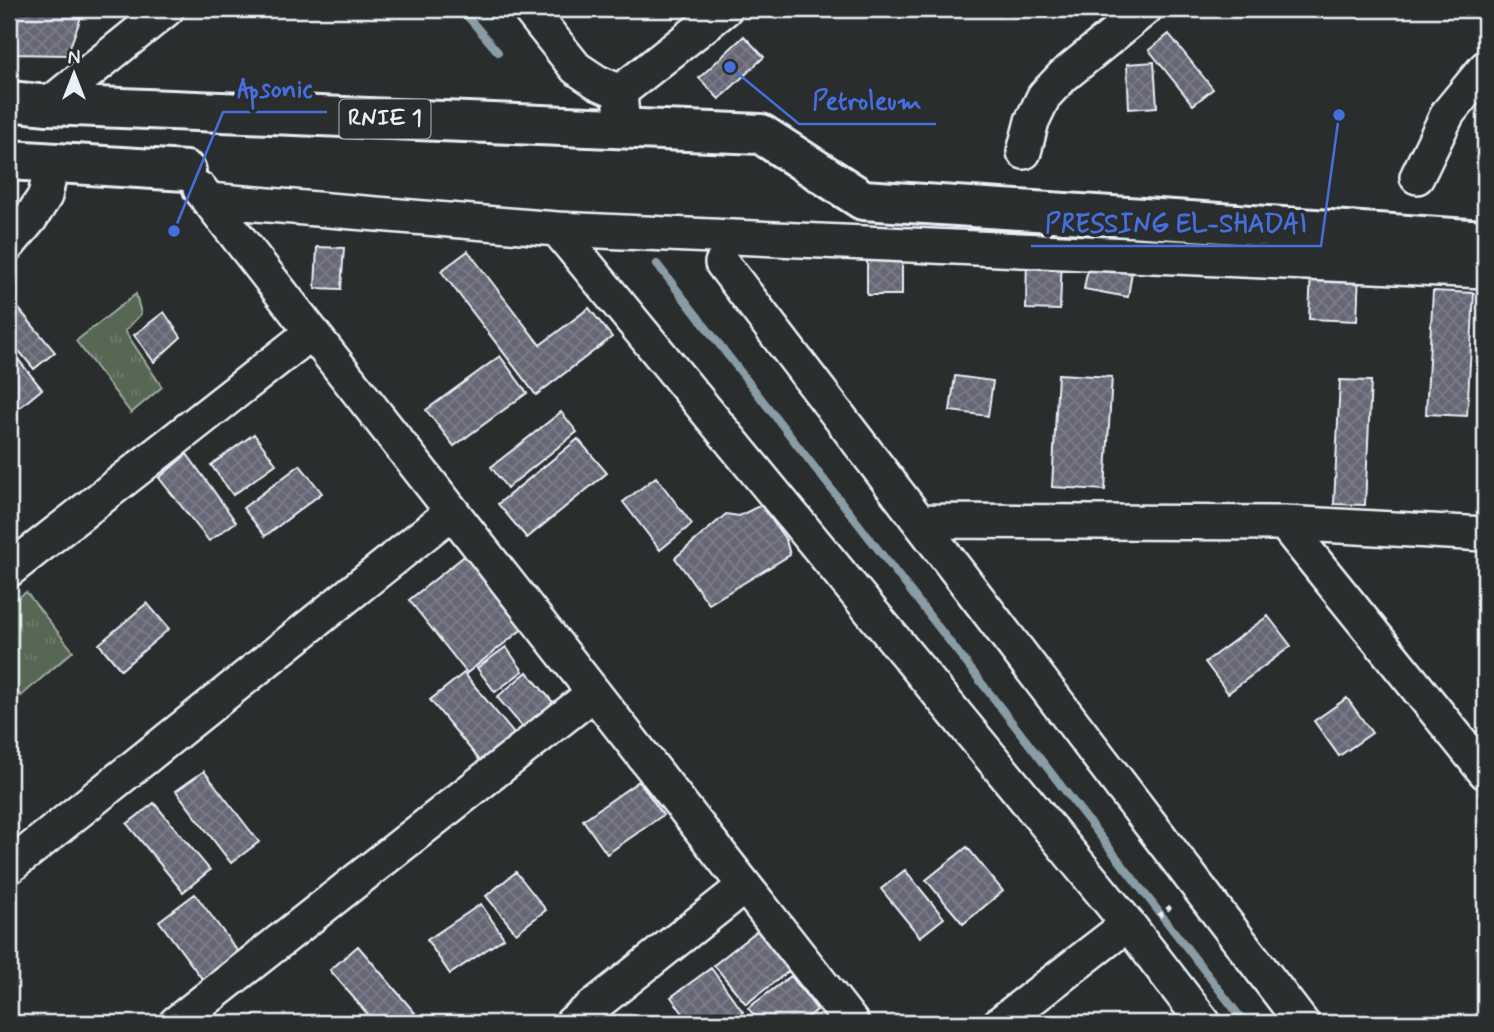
<svg xmlns="http://www.w3.org/2000/svg" width="1494" height="1032" font-family="Mynerve,sans-serif">
	<style>
		.grass { fill: url(#grass-tufts); stroke: #9faca5; stroke-width: 2 }
		.lines { fill: none; stroke-linecap: round; stroke-linejoin: round }
		.stream { stroke: #8a9ca6; stroke-width: 8 }
		.building { fill: url(#building-cross-hatch); stroke: #e8f1f8; stroke-width: 2 }
		.minor-casing { stroke: #e8f1f8; stroke-width: 38 }
		.highway-casing { stroke: #e8f1f8; stroke-width: 44 }
		.path { stroke: #e8f1f8; stroke-width: 4.5; stroke-dasharray: 5 5; stroke-linecap: butt }
		.minor { stroke: #2a2d2e; stroke-width: 33 }
		.highway { stroke: #2a2d2e; stroke-width: 38 }
		.labels { text-anchor: middle; dominant-baseline: central; stroke-width: 7; stroke-linejoin: round; paint-order: stroke }
		.shield { fill: #2a2d2e; stroke: #afb6bb; stroke-width: 2 }
		.shield-label { font-size: 23px; font-weight: bold; fill: #e8f1f8 }
		.leader { fill: none; stroke: #466fde; stroke-width: 2.5 }
		.callout-dot { fill: #466fde; stroke: #2a2d2e; stroke-width: 2.5 }
		.callout-label { font-size: 26px; text-anchor: middle; font-weight: bold; fill: #466fde; stroke: #2a2d2e; stroke-width: 7; stroke-linejoin: round; paint-order: stroke }
	</style>
	<defs>
		<pattern id="grass-tufts" width="24" height="20" patternUnits="userSpaceOnUse" patternTransform="scale(1.75)"><rect width="24" height="20" fill="#566852"/><path d="M3 7l-1-3M5 7V3M7 7l1-3M15 17l-1-3M17 17v-4M19 17l1-3" fill="none" stroke="#6e7e6c"/></pattern>
		<pattern id="building-cross-hatch" width="8" height="8" patternUnits="userSpaceOnUse" patternTransform="scale(1.75)"><rect width="8" height="8" fill="#666675"/><path d="M0 0l8 8M0 8l8-8" fill="none" stroke="#7c7c89"/></pattern>
	</defs>
	<rect width="100%" height="100%" fill="#2a2d2e"/>
	<filter id="ink" filterUnits="userSpaceOnUse"><feTurbulence type="fractalNoise" baseFrequency=".0143" numOctaves="2"/><feDisplacementMap in="SourceGraphic" scale="14" xChannelSelector="R" yChannelSelector="G"/><feConvolveMatrix kernelMatrix="1 2 1 2 8 2 1 2 1" color-interpolation-filters="sRGB"/></filter>
	<g filter="url(#ink)">
		<path class="grass" d="M 136,294 L 141,314 L 125,331 L 162,387 L 131,413 L 76,341 Z
			M 26,592 L 73,651 L 21,696 L 9,680 L 9,604 Z"/>
		<g class="lines">
			<path class="stream" d="M 461,9 L 498,52
				M 657,264 L 1245,1023"/>
		</g>
		<path class="building" d="M 16,9 L 81,9 L 80,20 L 67,55 L 9,54 Z
			M 1169,34 L 1213,89 L 1193,105 L 1149,50 Z
			M 744,36 L 764,57 L 719,99 L 699,78 Z
			M 1154,62 L 1157,107 L 1129,109 L 1127,64 Z
			M 317,247 L 344,248 L 341,289 L 315,288 Z
			M 468,251 L 540,345 L 589,308 L 612,337 L 536,395 L 441,271 Z
			M 867,252 L 902,252 L 902,295 L 867,295 Z
			M 1027,253 L 1062,254 L 1060,310 L 1026,309 Z
			M 1090,257 L 1133,265 L 1128,297 L 1084,289 Z
			M 1311,269 L 1359,272 L 1357,321 L 1309,319 Z
			M 1433,291 L 1474,293 L 1467,416 L 1426,414 Z
			M 19,309 L 55,352 L 34,369 L 9,339 L 9,318 Z
			M 164,312 L 181,337 L 154,362 L 134,335 Z
			M 9,348 L 42,389 L 19,408 L 9,395 Z
			M 500,356 L 527,393 L 454,446 L 426,410 Z
			M 1058,374 L 1112,377 L 1105,490 L 1052,487 Z
			M 955,376 L 993,381 L 988,416 L 950,411 Z
			M 1340,380 L 1371,381 L 1365,505 L 1334,504 Z
			M 561,412 L 577,432 L 507,488 L 491,467 Z
			M 254,434 L 276,464 L 233,495 L 211,465 Z
			M 578,439 L 607,473 L 527,538 L 498,504 Z
			M 187,454 L 236,522 L 209,541 L 159,478 Z
			M 300,465 L 322,493 L 265,536 L 243,508 Z
			M 656,477 L 692,524 L 660,550 L 623,502 Z
			M 761,505 L 786,540 L 790,555 L 709,604 L 675,558 L 726,514 L 739,516 Z
			M 467,554 L 525,627 L 467,673 L 409,600 Z
			M 147,603 L 169,629 L 121,670 L 99,644 Z
			M 1268,616 L 1291,646 L 1228,693 L 1205,662 Z
			M 506,647 L 523,671 L 495,692 L 477,668 Z
			M 527,672 L 557,707 L 527,732 L 497,697 Z
			M 464,673 L 515,735 L 482,763 L 430,700 Z
			M 1347,698 L 1372,733 L 1339,756 L 1314,721 Z
			M 1485,727 L 1485,758 L 1472,735 Z
			M 204,771 L 259,842 L 231,863 L 176,791 Z
			M 639,781 L 663,815 L 607,854 L 583,820 Z
			M 154,803 L 210,870 L 183,892 L 127,824 Z
			M 967,847 L 1003,891 L 963,924 L 926,880 Z
			M 905,870 L 944,918 L 920,937 L 881,889 Z
			M 516,872 L 546,910 L 516,933 L 486,896 Z
			M 195,894 L 239,953 L 203,980 L 159,921 Z
			M 481,904 L 504,938 L 450,974 L 427,940 Z
			M 757,931 L 789,971 L 746,1004 L 714,965 Z
			M 358,946 L 415,1013 L 403,1023 L 375,1023 L 330,970 Z
			M 711,968 L 743,1012 L 727,1023 L 690,1023 L 671,997 Z
			M 791,976 L 817,1010 L 800,1023 L 760,1023 L 748,1008 Z"/>
		<g class="lines">
			<defs>
				<path id="minor" d="M 529,9 L 576,68 L 597,82 L 620,92 L 623,129
					M 620,92 L 725,9
					M 48,105 L 167,9
					M 1024,152 L 1032,121 L 1044,96 L 1063,76 L 1145,9
					M 1417,177 L 1448,113 L 1485,68
					M 200,189 L 852,1023
					M 208,200 L 557,229 L 1485,271
					M 557,229 L 1128,924 L 1204,1023
					M 9,244 L 30,219 L 45,196 L 52,163
					M 722,263 L 1302,1023
					M 919,521 L 1284,523 L 1485,534
					M 1284,523 L 1485,772
					M 9,570 L 312,332
					M 9,867 L 452,512
					M 176,1023 L 594,693
					M 572,1023 L 745,886
					M 1000,1023 L 1128,924"/>
				<path id="highway" d="M 9,101 L 48,105 L 761,134 L 863,200 L 1485,240
					M 9,160 L 186,171"/>
			</defs>
			<use href="#minor" class="minor-casing"/>
			<use href="#highway" class="highway-casing"/>
			<path class="path" d="M 1159,916 L 1174,904"/>
			<use href="#minor" class="minor"/>
			<use href="#highway" class="highway"/>
		</g>
	</g>
	<g class="labels">
		<rect class="shield" x="339.5" y="99.5" width="91" height="39" rx="5"/>
		<g class="shield-label">
			<text x="385" y="119">RNIE 1</text>
		</g>
	</g>
	<path class="leader" d="M174 231L223 112H327M730 67L799 124H936M1339 115L1321 246H1031"/>
	<g class="callout-dot">
		<circle cx="174" cy="231" r="7"/>
		<circle cx="730" cy="67" r="7"/>
		<circle cx="1339" cy="115" r="7"/>
	</g>
	<g class="callout-label">
		<text x="275" y="97">Apsonic</text>
		<text x="867" y="109">Petroleum</text>
		<text x="1176" y="232">PRESSING EL-SHADAI</text>
	</g>
	<rect width="1494" height="1032" fill="none" stroke="#2a2d2e" stroke-width="35"/>
	<rect x="18" y="18" width="1459" height="997" fill="none" stroke="#e8f1f8" stroke-width="2.5" filter="url(#ink)"/>
	<g transform="translate(74 74)" stroke="#2a2d2e" stroke-width="5" paint-order="stroke">
	<path d="M0-5L12 26L0 18L-12 26Z" fill="#e8f1f8"/>
	<text y="-10" font-size="19" font-weight="bold" text-anchor="middle" fill="#e8f1f8">N</text>
	</g>
</svg>
